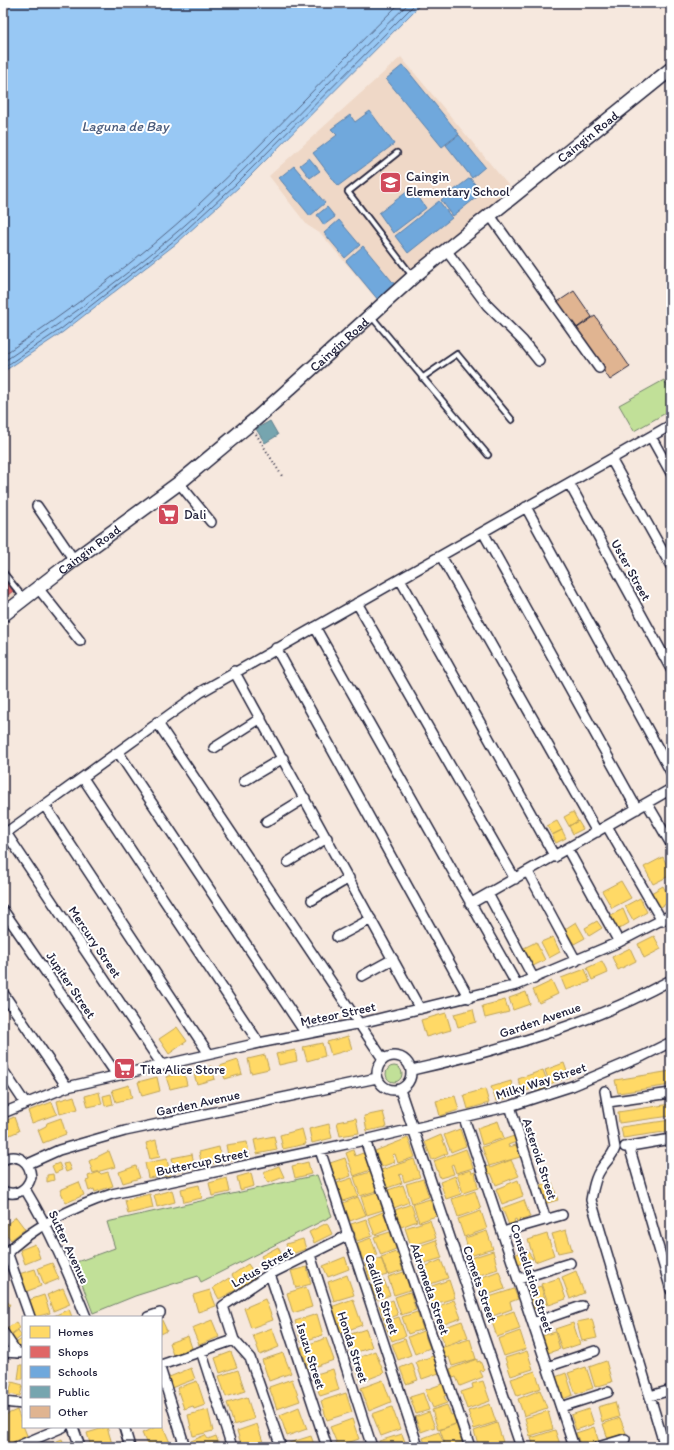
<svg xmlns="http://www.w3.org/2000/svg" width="674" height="1450" font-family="Itim,sans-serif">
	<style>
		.built { fill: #efd8c7 }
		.green { fill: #c1e098; stroke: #72816a }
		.water { fill: #98c8f4; stroke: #6986aa }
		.homes { fill: #ffd966; stroke: #bda259 }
		.shops { fill: #e06666; stroke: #a75259 }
		.schools { fill: #6fa8dc; stroke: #5880ac }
		.public { fill: #76a5af; stroke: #5d7e8c }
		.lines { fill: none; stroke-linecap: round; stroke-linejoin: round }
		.shore { stroke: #516485; stroke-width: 1 }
		.building { fill: #e0b491; stroke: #22223b }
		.lane-casing { stroke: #22223b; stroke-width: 8 }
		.street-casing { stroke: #22223b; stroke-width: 12 }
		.secondary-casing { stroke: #22223b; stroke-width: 16 }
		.path { stroke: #22223b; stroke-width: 2; stroke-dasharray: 1 3; stroke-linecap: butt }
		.lane { stroke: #fff; stroke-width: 4.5 }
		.street { stroke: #fff; stroke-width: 9 }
		.secondary { stroke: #fff; stroke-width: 13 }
		.labels { text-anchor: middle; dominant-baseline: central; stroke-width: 4; stroke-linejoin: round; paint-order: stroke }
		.street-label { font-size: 13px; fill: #22223b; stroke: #fff }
		.poi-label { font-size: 13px; fill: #22223b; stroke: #fff; text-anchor: start }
		.water-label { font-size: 14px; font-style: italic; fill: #4b5c7c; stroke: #fff }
	</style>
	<rect width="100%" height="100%" fill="#f6e8de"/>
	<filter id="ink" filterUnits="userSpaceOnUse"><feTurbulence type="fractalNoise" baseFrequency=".025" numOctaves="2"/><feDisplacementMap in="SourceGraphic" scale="8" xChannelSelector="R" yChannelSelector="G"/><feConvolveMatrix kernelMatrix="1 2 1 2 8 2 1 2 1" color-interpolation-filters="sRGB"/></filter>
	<g filter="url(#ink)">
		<path class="built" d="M 401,57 L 513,191 L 379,302 L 321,234 L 307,225 L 269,176 Z
			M 3,567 L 23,593 L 3,609 Z"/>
		<path class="green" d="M 664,380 L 671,393 L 671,410 L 634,431 L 619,405 Z
			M386 1074a8 8 0 1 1 16 0a8 8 0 1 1-16 0Z
			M 317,1175 L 332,1216 L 201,1282 L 198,1276 L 135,1296 L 93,1313 L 74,1263 L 115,1248 L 107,1222 Z"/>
		<path class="water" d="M 3,3 L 422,3 L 239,187 L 177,243 L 63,332 L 3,372 Z"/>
		<path class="homes" d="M 573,812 L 578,821 L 569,826 L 564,817 Z
			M 557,821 L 562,830 L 552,835 L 547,826 Z
			M 578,821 L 583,829 L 573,834 L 569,826 Z
			M 562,830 L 566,838 L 556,843 L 552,835 Z
			M 663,857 L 671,875 L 653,884 L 644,867 Z
			M 621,881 L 631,898 L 612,908 L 602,891 Z
			M 671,881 L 671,890 L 667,883 Z
			M 663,886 L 671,901 L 659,908 L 651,893 Z
			M 640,898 L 647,912 L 633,920 L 625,906 Z
			M 623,909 L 629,923 L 617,930 L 609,916 Z
			M 597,921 L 602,928 L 589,936 L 585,928 Z
			M 576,922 L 585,938 L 574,944 L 565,929 Z
			M 671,928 L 671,938 L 666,930 Z
			M 654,936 L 661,949 L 644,958 L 638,944 Z
			M 553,937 L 560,952 L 549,958 L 541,942 Z
			M 536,942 L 545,960 L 531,967 L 522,949 Z
			M 630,948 L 636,961 L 618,970 L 612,957 Z
			M 602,961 L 608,973 L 592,980 L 587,968 Z
			M 585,969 L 590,982 L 566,990 L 561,978 Z
			M 552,981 L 558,994 L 539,1003 L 533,990 Z
			M 526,992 L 530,1004 L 513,1010 L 509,998 Z
			M 505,1000 L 509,1012 L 485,1018 L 482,1006 Z
			M 473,1009 L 476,1022 L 458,1027 L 454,1014 Z
			M 446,1013 L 451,1030 L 426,1037 L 421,1020 Z
			M 177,1027 L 187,1041 L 169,1054 L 159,1039 Z
			M 348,1036 L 352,1049 L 331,1055 L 327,1042 Z
			M 322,1043 L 325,1056 L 307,1061 L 303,1047 Z
			M 295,1050 L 297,1061 L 279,1065 L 276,1054 Z
			M 265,1055 L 269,1069 L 251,1073 L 248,1059 Z
			M 238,1060 L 242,1074 L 225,1079 L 220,1066 Z
			M 564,1063 L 569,1077 L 550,1084 L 545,1070 Z
			M 211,1066 L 215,1079 L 197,1084 L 193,1071 Z
			M 543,1070 L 550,1089 L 539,1093 L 537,1087 L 523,1092 L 518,1079 Z
			M 671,1071 L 671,1085 L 618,1093 L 615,1080 Z
			M 184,1072 L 187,1085 L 170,1089 L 166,1077 Z
			M 157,1077 L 160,1091 L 142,1096 L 138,1082 Z
			M 511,1081 L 515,1096 L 496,1101 L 491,1087 Z
			M 129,1085 L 132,1098 L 116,1102 L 112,1090 Z
			M 485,1089 L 489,1103 L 468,1109 L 464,1095 Z
			M 99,1092 L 102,1104 L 88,1107 L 85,1096 Z
			M 111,1094 L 113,1104 L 105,1106 L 103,1096 Z
			M 74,1096 L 78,1109 L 60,1114 L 57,1101 Z
			M 455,1096 L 459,1110 L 440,1116 L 436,1101 Z
			M 52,1102 L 57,1114 L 32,1123 L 28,1111 Z
			M 671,1104 L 671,1116 L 619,1123 L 618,1112 Z
			M 383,1112 L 387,1127 L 367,1131 L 364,1116 Z
			M 14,1117 L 19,1131 L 5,1137 L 3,1122 Z
			M 61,1118 L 66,1134 L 43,1143 L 38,1130 L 46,1126 L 47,1123 Z
			M 356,1118 L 359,1133 L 340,1136 L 337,1122 Z
			M 671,1120 L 671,1131 L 623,1138 L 621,1127 Z
			M 498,1121 L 504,1138 L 482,1145 L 477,1128 Z
			M 329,1124 L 332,1138 L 312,1143 L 309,1129 Z
			M 302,1129 L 306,1144 L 283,1149 L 280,1135 Z
			M 460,1129 L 466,1146 L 451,1152 L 444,1135 Z
			M 441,1135 L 448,1153 L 432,1160 L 425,1142 Z
			M 274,1136 L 277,1150 L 257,1154 L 254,1140 Z
			M 514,1136 L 516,1142 L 508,1145 L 509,1147 L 516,1145 L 520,1157 L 489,1166 L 482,1147 Z
			M 408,1138 L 415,1157 L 398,1163 L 395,1154 L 392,1155 L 395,1162 L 381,1167 L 375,1151 Z
			M 156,1140 L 160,1157 L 150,1159 L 146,1143 Z
			M 247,1142 L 250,1157 L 229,1160 L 226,1145 Z
			M 219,1147 L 222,1162 L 202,1166 L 199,1152 Z
			M 466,1149 L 473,1168 L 456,1173 L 453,1164 L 451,1165 L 454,1174 L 440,1178 L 434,1161 Z
			M 353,1150 L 355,1156 L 363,1153 L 364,1155 L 367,1154 L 370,1170 L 354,1176 L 346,1153 Z
			M 109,1151 L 115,1167 L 93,1173 L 89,1161 Z
			M 192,1154 L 195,1168 L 175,1172 L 172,1158 Z
			M 345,1158 L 351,1176 L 336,1181 L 330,1163 Z
			M 167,1159 L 170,1175 L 148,1178 L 145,1163 Z
			M 414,1159 L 420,1177 L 404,1182 L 402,1174 L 399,1175 L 402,1183 L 387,1188 L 381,1170 Z
			M 511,1160 L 519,1176 L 496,1185 L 491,1173 L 487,1175 L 485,1168 L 489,1166 L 490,1168 Z
			M 308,1162 L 311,1174 L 295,1178 L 292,1166 Z
			M 59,1163 L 62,1170 L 55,1173 L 52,1166 Z
			M 68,1163 L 71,1170 L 66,1172 L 63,1164 Z
			M 136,1166 L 140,1178 L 123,1183 L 119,1172 Z
			M 279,1166 L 284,1177 L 268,1183 L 263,1172 Z
			M 471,1170 L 472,1173 L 475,1172 L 478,1188 L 463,1193 L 457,1174 Z
			M 99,1172 L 101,1174 L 108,1172 L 113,1186 L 95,1192 L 94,1189 L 89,1191 L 86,1181 L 89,1180 L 88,1176 Z
			M 370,1172 L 379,1190 L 360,1196 L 354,1177 Z
			M 251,1173 L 254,1186 L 240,1190 L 237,1177 Z
			M 53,1174 L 54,1180 L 47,1182 L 47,1175 Z
			M 455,1176 L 461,1194 L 446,1199 L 440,1182 Z
			M 227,1178 L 230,1192 L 212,1196 L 209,1183 Z
			M 352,1178 L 358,1196 L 343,1201 L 337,1183 Z
			M 423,1179 L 429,1197 L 412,1203 L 406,1184 Z
			M 518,1180 L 523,1196 L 502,1204 L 496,1189 Z
			M 79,1182 L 84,1195 L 66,1203 L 60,1190 Z
			M 552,1182 L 558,1200 L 544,1204 L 538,1186 Z
			M 199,1185 L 202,1198 L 184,1202 L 181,1189 Z
			M 403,1185 L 409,1202 L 394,1208 L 388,1190 Z
			M 172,1190 L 175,1202 L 157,1207 L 154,1195 Z
			M 475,1191 L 481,1209 L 458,1217 L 452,1199 Z
			M 377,1192 L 379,1197 L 381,1196 L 383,1202 L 380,1203 L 383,1210 L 367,1215 L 361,1197 Z
			M 150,1194 L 153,1208 L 128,1214 L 125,1200 Z
			M 358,1197 L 366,1215 L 350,1221 L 343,1203 Z
			M 430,1199 L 436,1216 L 419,1222 L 413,1204 Z
			M 524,1200 L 530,1217 L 522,1220 L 521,1218 L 517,1222 L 516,1219 L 514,1220 L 515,1222 L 509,1225 L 502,1208 Z
			M 411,1204 L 417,1221 L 401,1227 L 395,1210 Z
			M 481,1211 L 487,1229 L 464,1237 L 458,1219 Z
			M 383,1212 L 390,1229 L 375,1235 L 368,1218 Z
			M 16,1217 L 25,1229 L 11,1240 L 3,1230 L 3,1227 Z
			M 366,1219 L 372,1236 L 357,1241 L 351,1224 Z
			M 430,1220 L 436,1238 L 411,1246 L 405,1228 Z
			M 327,1223 L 332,1234 L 314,1243 L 309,1232 Z
			M 566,1230 L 572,1250 L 558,1253 L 552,1234 Z
			M 487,1231 L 493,1249 L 470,1256 L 465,1238 Z
			M 390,1232 L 396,1249 L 381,1255 L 374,1237 Z
			M 547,1234 L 554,1255 L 535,1262 L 528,1240 Z
			M 371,1238 L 377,1255 L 363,1260 L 357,1243 Z
			M 303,1239 L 306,1249 L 289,1255 L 286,1244 Z
			M 436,1240 L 442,1258 L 418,1265 L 413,1248 Z
			M 35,1244 L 40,1258 L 25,1264 L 20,1250 Z
			M 278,1247 L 283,1258 L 267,1267 L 261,1256 Z
			M 527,1250 L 533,1259 L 518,1265 L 514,1255 Z
			M 493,1251 L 498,1269 L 477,1276 L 471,1258 Z
			M 396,1252 L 397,1255 L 400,1254 L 403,1261 L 400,1262 L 403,1270 L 388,1275 L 381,1257 Z
			M 345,1257 L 349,1269 L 328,1277 L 323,1266 Z
			M 381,1258 L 387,1275 L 370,1280 L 365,1263 Z
			M 441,1260 L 448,1278 L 425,1286 L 419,1269 Z
			M 52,1263 L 59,1279 L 44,1285 L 38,1268 Z
			M 248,1264 L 257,1277 L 240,1288 L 232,1275 Z
			M 307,1267 L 311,1284 L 296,1288 L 291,1271 Z
			M 35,1269 L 41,1286 L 25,1292 L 19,1274 Z
			M 499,1271 L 505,1289 L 484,1296 L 477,1279 Z
			M 576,1271 L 584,1293 L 570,1299 L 562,1277 Z
			M 404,1272 L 410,1290 L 394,1295 L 388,1277 Z
			M 347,1275 L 354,1295 L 334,1301 L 328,1282 Z
			M 229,1278 L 236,1290 L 219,1299 L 213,1288 Z
			M 559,1278 L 566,1299 L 549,1305 L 541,1284 Z
			M 384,1280 L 390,1295 L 377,1300 L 371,1286 Z
			M 449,1280 L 455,1298 L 431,1305 L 426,1288 Z
			M 541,1286 L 547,1305 L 531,1310 L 525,1291 Z
			M 306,1287 L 312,1307 L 293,1313 L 287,1293 Z
			M 63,1288 L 70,1304 L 53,1311 L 47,1295 Z
			M 514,1289 L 518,1299 L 510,1302 L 512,1309 L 490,1317 L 483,1299 Z
			M 210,1290 L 216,1306 L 198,1312 L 193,1295 Z
			M 410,1292 L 416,1310 L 401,1315 L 395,1297 Z
			M 3,1295 L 10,1305 L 3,1309 Z
			M 44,1295 L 50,1313 L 35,1317 L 29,1300 Z
			M 265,1299 L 273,1320 L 251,1328 L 244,1308 Z
			M 353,1299 L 362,1325 L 340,1333 L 331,1307 Z
			M 393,1300 L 398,1315 L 384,1320 L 379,1305 Z
			M 454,1300 L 461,1318 L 439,1326 L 432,1309 Z
			M 69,1309 L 72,1317 L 55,1317 L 54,1316 Z
			M 514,1311 L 520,1329 L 497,1337 L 491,1319 Z
			M 417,1312 L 423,1329 L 408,1334 L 402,1317 Z
			M 317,1314 L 323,1335 L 301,1342 L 295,1321 Z
			M 399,1317 L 406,1336 L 392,1341 L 384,1322 Z
			M 161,1318 L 167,1331 L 161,1334 Z
			M 592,1319 L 597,1338 L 582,1341 L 577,1322 Z
			M 212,1320 L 219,1337 L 199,1345 L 192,1328 Z
			M 462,1321 L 468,1337 L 445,1346 L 439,1329 Z
			M 16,1322 L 20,1328 L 10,1335 L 6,1329 Z
			M 573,1323 L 580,1344 L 562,1350 L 555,1329 Z
			M 272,1328 L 279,1347 L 260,1355 L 253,1335 Z
			M 366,1329 L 372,1347 L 351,1354 L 345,1336 Z
			M 18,1330 L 22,1336 L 14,1342 L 10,1336 Z
			M 423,1331 L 430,1348 L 415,1354 L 408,1337 Z
			M 520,1331 L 526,1349 L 504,1356 L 498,1339 Z
			M 555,1332 L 560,1349 L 545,1354 L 539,1337 Z
			M 188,1336 L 192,1348 L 173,1355 L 169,1343 Z
			M 326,1338 L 334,1360 L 308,1369 L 301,1347 Z
			M 22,1339 L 23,1346 L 17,1350 L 14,1344 Z
			M 405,1339 L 411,1355 L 398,1360 L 392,1344 Z
			M 470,1339 L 476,1359 L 452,1366 L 449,1357 L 444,1359 L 440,1348 Z
			M 375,1351 L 384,1373 L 361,1382 L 353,1360 Z
			M 527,1351 L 533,1369 L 511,1376 L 505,1358 Z
			M 231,1352 L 237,1367 L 220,1373 L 215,1358 Z
			M 283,1353 L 291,1373 L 269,1381 L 262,1360 Z
			M 433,1356 L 439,1373 L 422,1379 L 416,1362 Z
			M 477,1359 L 477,1362 L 480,1361 L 484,1370 L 480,1371 L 483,1377 L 460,1386 L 456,1377 L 453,1378 L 450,1369 Z
			M 606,1361 L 612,1382 L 595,1387 L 589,1367 Z
			M 3,1362 L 8,1363 L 6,1374 L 3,1373 Z
			M 412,1363 L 418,1380 L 406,1384 L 400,1368 Z
			M 20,1365 L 23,1365 L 23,1379 L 18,1379 Z
			M 586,1367 L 593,1388 L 576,1394 L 568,1373 Z
			M 191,1368 L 195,1379 L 171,1388 L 167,1378 Z
			M 333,1369 L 339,1390 L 320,1396 L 313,1375 Z
			M 238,1370 L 245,1391 L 226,1397 L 219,1376 Z
			M 535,1371 L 541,1388 L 517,1396 L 511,1379 Z
			M 566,1373 L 573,1395 L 560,1400 L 553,1378 Z
			M 292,1379 L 300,1401 L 277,1409 L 269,1387 Z
			M 383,1380 L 391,1402 L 369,1411 L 361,1388 Z
			M 197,1381 L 205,1405 L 194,1409 L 193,1406 L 184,1409 L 177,1388 Z
			M 483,1381 L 490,1401 L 467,1409 L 461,1392 L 473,1388 L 472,1384 Z
			M 12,1382 L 23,1385 L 20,1396 L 9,1394 Z
			M 445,1383 L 449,1394 L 444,1396 L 447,1403 L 433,1408 L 425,1390 Z
			M 540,1390 L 547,1408 L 524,1416 L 518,1399 Z
			M 346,1393 L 352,1412 L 327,1420 L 321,1401 Z
			M 423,1393 L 429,1410 L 416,1414 L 410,1397 Z
			M 247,1397 L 254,1419 L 234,1425 L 227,1403 Z
			M 615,1402 L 619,1417 L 602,1422 L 598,1407 Z
			M 490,1404 L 496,1422 L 474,1429 L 468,1411 Z
			M 447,1405 L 451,1415 L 455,1414 L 458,1423 L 438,1430 L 432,1410 Z
			M 299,1407 L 307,1429 L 287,1436 L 280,1415 Z
			M 392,1407 L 400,1429 L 381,1436 L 372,1414 Z
			M 589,1409 L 594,1424 L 576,1430 L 571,1415 Z
			M 17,1410 L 28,1438 L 3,1447 L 3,1416 Z
			M 208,1410 L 213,1431 L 193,1436 L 188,1415 Z
			M 548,1411 L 553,1429 L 530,1436 L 525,1418 Z
			M 429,1412 L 435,1427 L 421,1432 L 415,1417 Z
			M 620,1418 L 626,1433 L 608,1439 L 603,1424 Z
			M 352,1419 L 359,1439 L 338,1446 L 330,1427 Z
			M 497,1423 L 503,1442 L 487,1447 L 479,1447 L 474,1431 Z
			M 162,1424 L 171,1445 L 148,1447 L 142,1433 L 156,1427 L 161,1427 Z
			M 257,1424 L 264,1445 L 242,1447 L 237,1431 Z
			M 456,1424 L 462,1442 L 446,1447 L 440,1430 Z
			M 107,1427 L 113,1447 L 91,1447 L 87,1433 Z
			M 594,1427 L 599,1442 L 581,1447 L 576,1433 Z
			M 555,1430 L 561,1447 L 534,1447 L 531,1438 Z
			M 439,1432 L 445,1446 L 426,1447 L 423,1438 Z
			M 402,1434 L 407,1447 L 381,1447 L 379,1441 Z
			M 205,1435 L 208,1439 L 216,1436 L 220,1447 L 193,1447 L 191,1441 Z
			M 311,1436 L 315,1447 L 290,1447 L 289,1443 Z
			M 62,1439 L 65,1447 L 48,1447 L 47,1445 Z
			M 627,1443 L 629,1447 L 618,1447 Z
			M 464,1444 L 465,1447 L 455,1447 Z
			M 503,1444 L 504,1447 L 492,1447 Z"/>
		<path class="shops" d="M 3,579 L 13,591 L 3,599 Z"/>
		<path class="schools" d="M 403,65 L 459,134 L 442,147 L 386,79 Z
			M 370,111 L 394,144 L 338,186 L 313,153 L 337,135 L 331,129 L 350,115 L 355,122 Z
			M 459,135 L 485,167 L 472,178 L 446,145 Z
			M 309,158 L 320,171 L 310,178 L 300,165 Z
			M 294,166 L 325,203 L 310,216 L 279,178 Z
			M 470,178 L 482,193 L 453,216 L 441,200 Z
			M 412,188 L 426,208 L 393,233 L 379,213 Z
			M 439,201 L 452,218 L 408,253 L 395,236 Z
			M 327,207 L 335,217 L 324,225 L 317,215 Z
			M 339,220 L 360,245 L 345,258 L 324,233 Z
			M 363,246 L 396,286 L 379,301 L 346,261 Z"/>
		<path class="public" d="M 270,421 L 278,435 L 265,443 L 256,429 Z"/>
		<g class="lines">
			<path class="shore" d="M 3,355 C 72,309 138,260 199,204 C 269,139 332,69 400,3
				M 3,362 C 73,315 142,265 204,208 C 274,142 339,70 409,3
				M 3,368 L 61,329 L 175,240 L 236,184 L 416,3"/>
		</g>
		<path class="building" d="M 574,291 L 592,317 L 575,329 L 556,303 Z
			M 595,316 L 630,367 L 610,380 L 576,329 Z"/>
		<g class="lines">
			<defs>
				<path id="lane" d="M 397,153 L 348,192 L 413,277
					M 371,316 L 488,455
					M 422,378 L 457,354 L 512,420
					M 3,572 L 23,597"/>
				<path id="street" d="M 489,214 L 599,368
					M 446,250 L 487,305 L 523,341 L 539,361
					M 651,437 L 671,473
					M 611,459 L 671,566
					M 179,483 L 211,522
					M 569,483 L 671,669
					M 37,506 L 74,560
					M 526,507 L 671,772
					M 483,532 L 637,809
					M 441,556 L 597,832
					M 400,579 L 555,857
					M 38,588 L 80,641
					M 357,603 L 515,879
					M 315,627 L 517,985
					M 276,648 L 469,998
					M 234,671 L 420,1009
					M 157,722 L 383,1059
					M 214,748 L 261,718
					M 118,752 L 306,1034
					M 83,778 L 259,1043
					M 244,781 L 283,758
					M 647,803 L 671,844
					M 45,806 L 209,1054
					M 266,822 L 305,798
					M 607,826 L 662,921
					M 6,833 L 162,1065
					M 3,835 L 201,692 L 671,425
					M 568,850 L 619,942
					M 288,862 L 327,838
					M 528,872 L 576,961
					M 488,894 L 534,979
					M 312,900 L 349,878
					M 470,904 L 671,789
					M 3,910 L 117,1075
					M 337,937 L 371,919
					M 362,976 L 393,959
					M 3,993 L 67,1087
					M377 1073a17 17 0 1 1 34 0a17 17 0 1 1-34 0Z
					M 3,1070 L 25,1103
					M 412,1070 C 501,1050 591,1024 671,980
					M 400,1090 L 521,1447
					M 605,1091 L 615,1148 C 612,1157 606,1161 601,1169 C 595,1177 593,1189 591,1200 L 665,1447
					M 608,1102 L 671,1093
					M 510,1106 L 546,1220
					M 3,1113 L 67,1087 L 259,1043 L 361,1023 L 517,985 L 619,942 L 671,915
					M 464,1118 L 574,1447
					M 365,1140 L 470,1447
					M 629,1146 L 671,1290
					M 625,1147 L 671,1139
					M 320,1150 L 418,1447
					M 3,1160 C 18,1152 30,1162 31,1177 C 27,1190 16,1197 3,1191
					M 28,1164 L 59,1150 L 125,1131 L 377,1078
					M 25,1189 C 50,1230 68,1272 86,1317
					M 503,1232 L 562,1215
					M 7,1252 L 30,1317
					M 310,1255 L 372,1447
					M 3,1257 C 29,1228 76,1206 112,1194 L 365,1140 L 510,1106 L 572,1086 L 643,1056 L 671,1042
					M 270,1274 L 327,1447
					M 519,1279 L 570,1263
					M 148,1317 L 160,1313
					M 533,1323 L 582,1306
					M 3,1332 L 17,1353
					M 201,1351 L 232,1447
					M 3,1352 L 20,1353
					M 161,1365 L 234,1340
					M 547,1367 L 595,1351
					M 161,1371 L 185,1447
					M 650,1396 L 671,1390
					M 3,1402 L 23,1404
					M 561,1407 L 608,1392
					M 73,1427 L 80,1447
					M 124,1427 L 130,1447
					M 16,1447 L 63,1427
					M 281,1447 L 250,1358 L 234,1340 L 223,1306 L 270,1274 L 349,1235
					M 598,1447 L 625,1439"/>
				<g id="secondary">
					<path id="s1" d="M 3,615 L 74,560 L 179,483 L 257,418 L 413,277 L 671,69"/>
				</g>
			</defs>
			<use href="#lane" class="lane-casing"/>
			<use href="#street" class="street-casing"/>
			<use href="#secondary" class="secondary-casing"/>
			<path class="path" d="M 256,434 L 282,476"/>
			<use href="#lane" class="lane"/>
			<use href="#street" class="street"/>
			<use href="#secondary" class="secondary"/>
		</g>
	</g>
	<defs>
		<symbol id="school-square" viewBox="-11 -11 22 22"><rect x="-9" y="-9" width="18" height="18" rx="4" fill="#d1495b" stroke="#fff"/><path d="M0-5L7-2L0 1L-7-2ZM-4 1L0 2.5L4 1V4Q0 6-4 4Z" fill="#fff"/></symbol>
		<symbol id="supermarket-square" viewBox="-11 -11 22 22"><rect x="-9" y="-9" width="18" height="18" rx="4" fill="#d1495b" stroke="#fff"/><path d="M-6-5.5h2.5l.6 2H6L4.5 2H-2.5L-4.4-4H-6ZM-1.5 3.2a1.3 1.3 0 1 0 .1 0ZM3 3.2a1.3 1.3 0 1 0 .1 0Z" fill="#fff"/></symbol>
	</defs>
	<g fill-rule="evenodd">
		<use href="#school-square" x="378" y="170" width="25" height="25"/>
		<use href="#supermarket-square" x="156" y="502" width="25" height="25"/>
		<use href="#supermarket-square" x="112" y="1056" width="25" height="25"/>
	</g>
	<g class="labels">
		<g class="street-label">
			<text stroke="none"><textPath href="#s1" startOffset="756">Caingin Road</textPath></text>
			<text stroke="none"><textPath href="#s1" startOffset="432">Caingin Road</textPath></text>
			<text stroke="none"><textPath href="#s1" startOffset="108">Caingin Road</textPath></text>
			<text transform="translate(631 570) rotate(61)">Uster Street</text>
			<text transform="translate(95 942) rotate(56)">Mercury Street</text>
			<text transform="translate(71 985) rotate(56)">Jupiter Street</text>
			<text transform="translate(338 1014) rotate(-12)">Meteor Street</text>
			<text transform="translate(540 1020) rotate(-19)">Garden Avenue</text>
			<text transform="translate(541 1081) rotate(-18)">Milky Way Street</text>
			<text transform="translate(198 1103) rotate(-12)">Garden Avenue</text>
			<text transform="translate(540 1159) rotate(72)">Asteroid Street</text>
			<text transform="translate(202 1162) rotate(-12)">Buttercup Street</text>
			<text transform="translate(69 1247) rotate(65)">Sutter Avenue</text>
			<text transform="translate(262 1267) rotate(-30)">Lotus Street</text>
			<text transform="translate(532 1278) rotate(72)">Constellation Street</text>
			<text transform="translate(480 1284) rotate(71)">Comets Street</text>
			<text transform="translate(430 1289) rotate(71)">Adromeda Street</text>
			<text transform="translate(382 1294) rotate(72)">Cadillac Street</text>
			<text transform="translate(353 1347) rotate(72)">Honda Street</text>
			<text transform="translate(311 1356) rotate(72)">Isuzu Street</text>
		</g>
		<g class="poi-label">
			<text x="406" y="176">Caingin<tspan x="406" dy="15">Elementary School</tspan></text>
			<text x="184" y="514">Dali</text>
			<text x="140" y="1069">Tita Alice Store</text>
		</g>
		<g class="water-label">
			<text x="125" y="126">Laguna de Bay</text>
		</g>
	</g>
	<rect width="674" height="1450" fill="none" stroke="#fff" stroke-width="16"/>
	<rect x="8" y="8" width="658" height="1434" fill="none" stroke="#22223b" stroke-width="1.5" filter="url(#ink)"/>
	<rect x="22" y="1316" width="140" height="112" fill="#ffffff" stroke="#a7a7b1"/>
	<rect x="30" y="1326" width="20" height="12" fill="#ffd966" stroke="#a7a7b1"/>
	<text x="58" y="1336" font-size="12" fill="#22223b">Homes</text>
	<rect x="30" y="1346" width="20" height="12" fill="#e06666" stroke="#a7a7b1"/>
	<text x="58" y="1356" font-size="12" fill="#22223b">Shops</text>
	<rect x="30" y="1366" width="20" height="12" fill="#6fa8dc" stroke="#a7a7b1"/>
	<text x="58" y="1376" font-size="12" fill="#22223b">Schools</text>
	<rect x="30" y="1386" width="20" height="12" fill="#76a5af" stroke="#a7a7b1"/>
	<text x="58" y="1396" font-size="12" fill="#22223b">Public</text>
	<rect x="30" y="1406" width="20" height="12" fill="#e0b491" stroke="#a7a7b1"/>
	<text x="58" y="1416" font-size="12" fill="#22223b">Other</text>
</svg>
